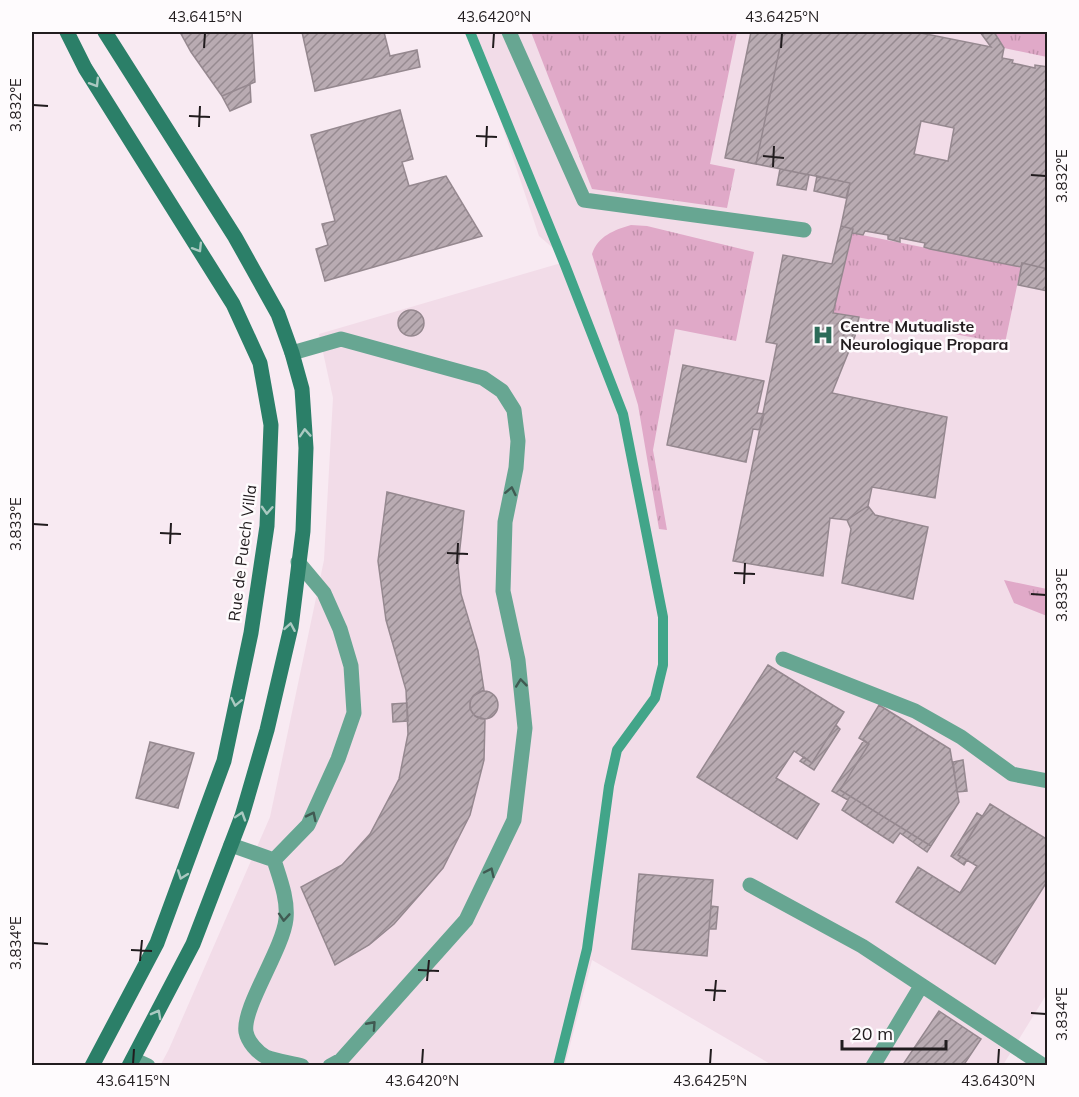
<svg xmlns="http://www.w3.org/2000/svg" width="1079" height="1097" font-family="Mulish,sans-serif">
	<style>
		.built { fill: #f2dce8 }
		.grass { fill: url(#grass-tufts) }
		.lines { fill: none; stroke-linecap: round; stroke-linejoin: round }
		.stream { stroke: #42a589; stroke-width: 10 }
		.building { fill: url(#building-hatch); stroke: #95888f; stroke-width: 1.5; fill-rule: evenodd }
		.service { stroke: #67a692; stroke-width: 15 }
		.secondary { stroke: #2b7f68; stroke-width: 15 }
		.oneway { stroke: #aac9c1 }
		.oneway2 { stroke: #405a52 }
		.ticks { fill: none; stroke: #211c1e; stroke-width: 2 }
		.labels { text-anchor: middle; dominant-baseline: central; stroke-width: 5; stroke-linejoin: round; paint-order: stroke }
		.poi-label { font-size: 16px; font-weight: bold; fill: #211c1e; stroke: #fefbfd; text-anchor: start }
		.street-label { font-size: 16px; fill: #211c1e; stroke: #fefbfd }
		.neatline { fill: none; stroke: #211c1e; stroke-width: 2 }
		.ticks-label { font-size: 15px; text-anchor: middle; fill: #211c1e }
	</style>
	<defs>
		<pattern id="grass-tufts" width="24" height="20" patternUnits="userSpaceOnUse" patternTransform="scale(1.5)"><rect width="24" height="20" fill="#e0a9c8"/><path d="M3 7l-1-3M5 7V3M7 7l1-3M15 17l-1-3M17 17v-4M19 17l1-3" fill="none" stroke="#c091ab"/></pattern>
		<pattern id="building-hatch" width="6" height="6" patternUnits="userSpaceOnUse" patternTransform="scale(1.5)"><rect width="6" height="6" fill="#b9abb2"/><path d="M-1 1l2-2M0 6l6-6M5 7l2-2" fill="none" stroke="#968a90"/></pattern>
	</defs>
	<rect width="100%" height="100%" fill="#f8eaf2"/>
	<path class="built" d="M 471,32 L 1047,32 L 1048,992 L 1003,1065 L 772,1065 L 592,960 L 565,1065 L 160,1066 L 169,1049 L 270,817 L 324,560 L 333,398 L 319,334 L 568,261 L 539,236 Z"/>
	<path class="grass" d="M 531,32 L 737,32 L 710,164 L 735,169 L 727,208 L 592,189 Z
		M 994,32 L 1047,32 L 1047,57 L 1004,48 Z
		M 631,225 L 647,226 L 754,252 L 736,341 L 675,329 L 653,450 L 667,530 L 659,529 L 638,405 L 592,254 C 598,236 614,230 631,225 Z
		M 852,233 L 1021,267 L 1005,343 L 833,313 Z
		M 1004,580 L 1047,589 L 1047,616 L 1014,603 Z"/>
	<g class="lines">
		<path class="stream" d="M 470,32 L 565,265 L 623,414 L 663,617 L 663,665 L 655,698 L 617,750 L 609,786 L 587,949 L 558,1066"/>
	</g>
	<path class="building" d="M 180,32 L 252,32 L 255,82 L 222,96 L 191,52 Z
		M 302,32 L 384,32 L 390,56 L 417,50 L 420,67 L 315,91 Z
		M 751,32 L 783,32 L 756,164 L 725,158 Z
		M 783,32 L 916,32 L 991,47 L 980,32 L 994,32 L 1004,48 L 1002,58 L 1013,60 L 1012,63 L 1035,68 L 1035,65 L 1048,67 L 1048,269 L 1022,263 L 1021,267 L 930,249 L 924,247 L 925,243 L 900,238 L 900,242 L 888,239 L 888,235 L 865,231 L 863,235 L 852,233 L 853,229 L 841,226 L 850,183 L 756,164 ZM 921,121 L 954,128 L 948,161 L 914,154 Z
		M 250,84 L 251,102 L 230,111 L 222,96 Z
		M 400,110 L 413,159 L 402,162 L 409,186 L 446,176 L 482,236 L 325,281 L 316,249 L 328,245 L 322,224 L 335,221 L 311,135 Z
		M 780,169 L 809,175 L 806,190 L 777,185 Z
		M 817,176 L 850,183 L 846,198 L 814,191 Z
		M 841,226 L 853,229 L 833,313 L 859,317 L 855,336 L 832,393 L 947,417 L 935,498 L 872,487 L 868,506 L 847,520 L 830,518 L 823,576 L 733,561 L 777,344 L 766,342 L 783,255 L 832,264 Z
		M 1022,263 L 1048,269 L 1048,291 L 1018,285 Z
		M398 323a13 13 0 1 1 26 0a13 13 0 1 1-26 0Z
		M 683,365 L 764,381 L 757,413 L 764,414 L 760,430 L 753,429 L 746,462 L 667,445 Z
		M 387,492 L 464,511 L 458,566 L 461,594 L 478,651 L 484,690 L 473,696 L 470,702 L 470,709 L 475,716 L 485,719 L 484,760 L 470,815 L 443,868 L 394,924 L 369,945 L 335,965 L 301,887 L 342,865 L 370,834 L 399,779 L 408,734 L 406,690 L 386,620 L 378,561 Z
		M 868,506 L 875,515 L 928,527 L 913,599 L 842,583 L 851,529 L 847,520 Z
		M 768,665 L 844,712 L 812,763 L 794,751 L 776,778 L 819,804 L 797,839 L 697,777 Z
		M470 705a14 14 0 1 1 28 0a14 14 0 1 1-28 0Z
		M 407,703 L 408,721 L 393,722 L 392,704 Z
		M 879,705 L 950,749 L 959,802 L 931,846 L 840,790 L 869,744 L 859,738 Z
		M 836,725 L 840,729 L 814,770 L 800,761 L 804,757 L 812,763 Z
		M 864,740 L 869,744 L 840,790 L 931,846 L 927,852 L 900,833 L 893,843 L 842,810 L 848,800 L 832,791 Z
		M 150,742 L 194,753 L 178,808 L 136,798 Z
		M 963,760 L 967,791 L 957,792 L 953,762 Z
		M 990,804 L 1048,840 L 1048,880 L 995,964 L 896,902 L 918,867 L 960,893 L 977,866 L 958,855 Z
		M 977,813 L 982,816 L 958,855 L 967,860 L 964,865 L 951,856 Z
		M 639,874 L 713,880 L 707,956 L 632,949 Z
		M 711,906 L 718,907 L 716,929 L 709,929 Z
		M 939,1011 L 981,1039 L 963,1066 L 902,1066 Z"/>
	<g class="lines">
		<path class="service" d="M 509,32 L 584,200 L 804,230
			M 292,353 L 341,339 L 483,378 L 502,391 L 514,410 L 518,441 L 516,468 L 505,522 L 503,591 L 518,660 L 525,728 L 514,820 L 466,920 L 341,1060 L 330,1066
			M 783,659 L 915,711 L 961,737 L 1012,774 L 1048,781
			M 231,845 L 274,860
			M 274,860 L 308,825 L 338,759 L 354,713 L 351,666 L 340,629 L 324,593 L 298,562
			M 274,860 C 280,879 288,899 286,919 C 283,949 242,1008 246,1032 C 248,1042 257,1052 266,1057 C 277,1061 291,1063 302,1066
			M 750,885 L 862,946 L 1044,1066
			M 133,1059 L 148,1066
			M 873,1066 L 921,986"/>
		<path class="secondary" d="M 67,32 L 85,68 L 233,304 L 260,363 L 271,425 L 267,526 L 251,633 L 224,761 L 157,943 L 92,1066
			M 105,32 L 235,237 L 278,314 L 292,353 L 302,389 L 306,448 L 303,531 L 291,627 L 267,730 L 242,816 L 193,944 L 129,1066"/>
	</g>
	<defs><path id="oneway-chevron" d="M-2-3.5L2.5 0L-2 3.5" fill="none" stroke-width="1.6" stroke-linecap="round" stroke-linejoin="round" transform="scale(1.5)"/></defs>
	<g class="oneway">
		<use href="#oneway-chevron" transform="translate(95 83) rotate(58)"/>
		<use href="#oneway-chevron" transform="translate(198 248) rotate(58)"/>
		<use href="#oneway-chevron" transform="translate(305 433) rotate(-94)"/>
		<use href="#oneway-chevron" transform="translate(267 510) rotate(93)"/>
		<use href="#oneway-chevron" transform="translate(290 627) rotate(-80)"/>
		<use href="#oneway-chevron" transform="translate(236 702) rotate(102)"/>
		<use href="#oneway-chevron" transform="translate(241 816) rotate(-72)"/>
		<use href="#oneway-chevron" transform="translate(182 875) rotate(110)"/>
		<use href="#oneway-chevron" transform="translate(157 1014) rotate(-62)"/>
	</g>
	<g class="oneway2">
		<use href="#oneway-chevron" transform="translate(511 491) rotate(-78)"/>
		<use href="#oneway-chevron" transform="translate(521 683) rotate(-96)"/>
		<use href="#oneway-chevron" transform="translate(312 816) rotate(-64)"/>
		<use href="#oneway-chevron" transform="translate(490 872) rotate(-65)"/>
		<use href="#oneway-chevron" transform="translate(284 917) rotate(94)"/>
		<use href="#oneway-chevron" transform="translate(372 1025) rotate(-48)"/>
	</g>
	<path class="ticks" d="M 204,48 L 205,33M 493,48 L 494,33M 781,48 L 782,33M 33,105 L 48,106M 189,116 L 210,117M 199,127 L 200,106M 476,136 L 497,137M 486,147 L 487,126M 763,156 L 784,158M 773,167 L 774,146M 1031,175 L 1046,176M 33,524 L 48,525M 160,533 L 181,534M 170,544 L 171,523M 447,553 L 468,554M 457,564 L 458,543M 734,573 L 755,574M 744,584 L 745,563M 1031,594 L 1046,595M 33,943 L 48,944M 131,950 L 152,951M 140,961 L 142,940M 418,970 L 439,971M 427,981 L 429,960M 705,990 L 726,991M 714,1001 L 716,980M 1031,1013 L 1046,1014M 133,1064 L 134,1049M 422,1064 L 423,1049M 710,1064 L 711,1049M 998,1064 L 999,1049"/>
	<defs>
		<symbol id="hospital-bare" viewBox="-9 -9 18 18"><path d="M-5-5h3v3.5h4V-5h3V5h-3V1.5h-4V5h-3Z" fill="#2c6c59" stroke="#fefbfd" stroke-width="2.5" paint-order="stroke"/></symbol>
	</defs>
	<g fill-rule="evenodd">
		<use href="#hospital-bare" x="808" y="320" width="30" height="30"/>
	</g>
	<g class="labels">
		<g class="poi-label">
			<text x="840" y="326">Centre Mutualiste<tspan x="840" dy="18">Neurologique Propara</tspan></text>
		</g>
		<g class="street-label">
			<text transform="translate(242 553) rotate(-83)">Rue de Puech Villa</text>
		</g>
	</g>
	<rect width="1079" height="1097" fill="none" stroke="#fefbfd" stroke-width="66"/>
	<path d="M842 1040v9h104v-9" fill="none" stroke="#211c1e" stroke-width="3"/>
	<text x="851" y="1040" font-size="18" fill="#211c1e" stroke="#fefbfd" stroke-width="4.5" paint-order="stroke">20 m</text>
	<rect x="33" y="33" width="1013" height="1031" class="neatline"/>
	<g class="ticks-label">
		<text x="205" y="22">43.6415°N</text>
		<text x="494" y="22">43.6420°N</text>
		<text x="782" y="22">43.6425°N</text>
		<text transform="translate(16 105) rotate(-90)" y="5">3.832°E</text>
		<text transform="translate(1062 176) rotate(-90)" y="5">3.832°E</text>
		<text transform="translate(16 524) rotate(-90)" y="5">3.833°E</text>
		<text transform="translate(1062 595) rotate(-90)" y="5">3.833°E</text>
		<text transform="translate(16 943) rotate(-90)" y="5">3.834°E</text>
		<text transform="translate(1062 1014) rotate(-90)" y="5">3.834°E</text>
		<text x="133" y="1086">43.6415°N</text>
		<text x="422" y="1086">43.6420°N</text>
		<text x="710" y="1086">43.6425°N</text>
		<text x="998" y="1086">43.6430°N</text>
	</g>
</svg>
